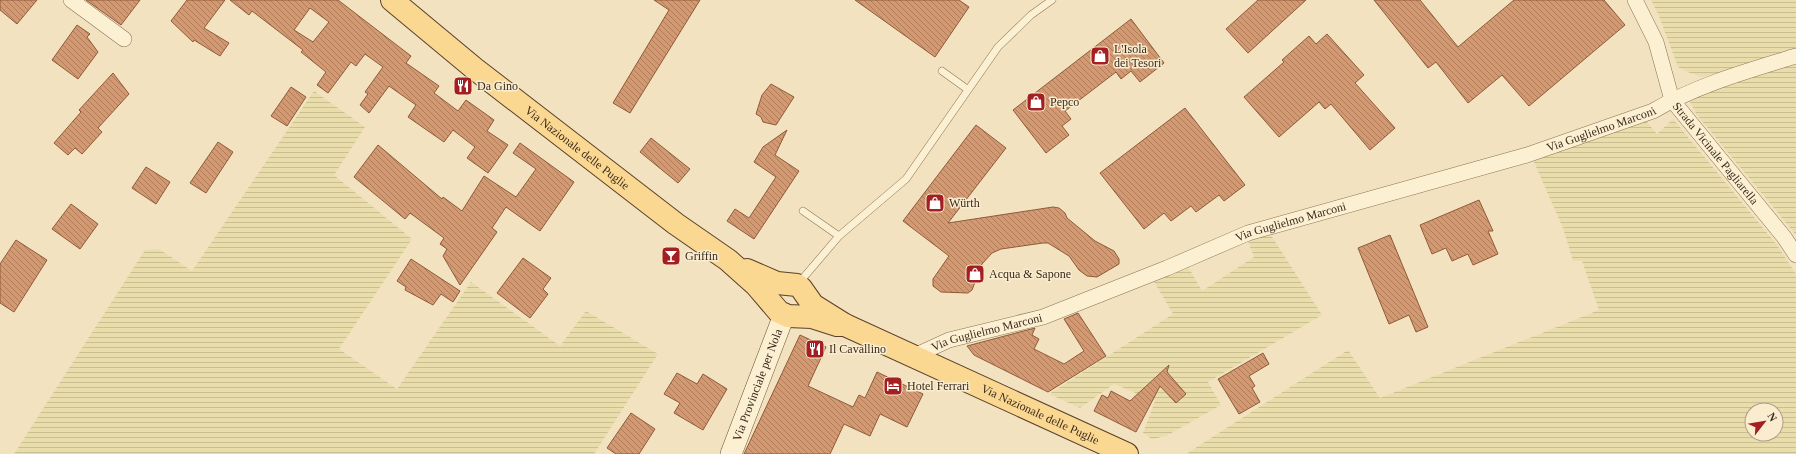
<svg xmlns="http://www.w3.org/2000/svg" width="1796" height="454" font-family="Georgia,serif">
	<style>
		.farmland { fill: url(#farmland-rules); fill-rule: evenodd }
		.building { fill: url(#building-back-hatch); stroke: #8f5a38; fill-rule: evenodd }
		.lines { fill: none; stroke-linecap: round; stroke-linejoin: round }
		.lane-casing { stroke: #8d7255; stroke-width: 8 }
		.street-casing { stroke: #8d7255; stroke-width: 16 }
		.secondary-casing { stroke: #6f5339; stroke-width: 22 }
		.primary-casing { stroke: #5a402a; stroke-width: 24 }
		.lane { stroke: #fcf0d3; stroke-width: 7 }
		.street { stroke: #fcf0d3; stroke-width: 15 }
		.secondary { stroke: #fcf0d3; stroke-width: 21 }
		.primary { stroke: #fad892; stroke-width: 22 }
		.labels { text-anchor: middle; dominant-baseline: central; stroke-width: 3; stroke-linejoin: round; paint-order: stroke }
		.poi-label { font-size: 12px; fill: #3b2a1b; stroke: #f9eccf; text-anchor: start }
		.street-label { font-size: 12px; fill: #3b2a1b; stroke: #f9eccf }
	</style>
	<defs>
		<pattern id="farmland-rules" width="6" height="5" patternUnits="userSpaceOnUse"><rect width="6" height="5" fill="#e9deab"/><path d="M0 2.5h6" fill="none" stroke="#c9bf93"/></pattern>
		<pattern id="building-back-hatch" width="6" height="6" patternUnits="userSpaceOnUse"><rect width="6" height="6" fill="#d59971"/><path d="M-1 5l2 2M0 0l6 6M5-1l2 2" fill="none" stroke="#ae7d5c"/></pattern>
	</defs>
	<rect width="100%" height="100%" fill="#f2e2bf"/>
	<path class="farmland" d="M 1651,0 L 1796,0 L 1796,51 L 1758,64 L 1702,77 L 1690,73 L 1678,67 L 1659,16 Z
		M 1796,60 L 1796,235 L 1697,115 L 1689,100 L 1693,95 Z
		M 314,91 L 365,127 L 334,175 L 412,239 L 339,349 L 397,389 L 471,282 L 560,346 L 586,311 L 658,354 L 594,454 L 14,454 L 145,250 L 159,249 L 192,271 Z
		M 1673,119 L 1777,245 L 1796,274 L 1796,454 L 1186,454 L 1348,350 L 1380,398 L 1599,310 L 1582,261 L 1573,261 L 1563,228 L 1533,160 L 1646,121 L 1657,134 ZM 1752,410 L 1776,410 L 1776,434 L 1752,434 Z
		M 1269,232 L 1322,315 L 1208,382 L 1221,405 L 1166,436 L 1152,439 L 1143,433 L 1155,401 L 1114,384 L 1080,408 L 1049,394 L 1173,314 L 1153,280 L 1186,263 L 1202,291 L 1254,257 L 1247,239 Z"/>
	<path class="building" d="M 0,0 L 37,0 L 17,24 L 0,10 Z
		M 86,0 L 140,0 L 121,25 Z
		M 187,0 L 225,0 L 204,28 L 229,43 L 220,56 L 194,40 L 193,42 L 171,21 Z
		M 230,0 L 338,0 L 411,56 L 406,63 L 439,86 L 434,93 L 458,111 L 466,100 L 494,120 L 487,131 L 508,145 L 488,173 L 467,158 L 475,147 L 453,130 L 444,142 L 408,117 L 416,105 L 389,86 L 369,113 L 360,105 L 368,94 L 365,92 L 383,67 L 365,54 L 356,66 L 351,62 L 328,93 L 317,85 L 326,72 L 301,52 L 303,50 L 252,11 L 249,15 ZM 310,8 L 329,22 L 313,42 L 294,30 Z
		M 654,0 L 700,0 L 630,113 L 613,103 L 669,10 Z
		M 855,0 L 959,0 L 969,7 L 935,57 Z
		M 1258,0 L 1306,0 L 1248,53 L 1226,29 Z
		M 1374,0 L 1420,0 L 1458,47 L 1514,0 L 1604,0 L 1625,25 L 1529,106 L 1502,75 L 1468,103 L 1436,62 L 1428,68 Z
		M 1131,19 L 1164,63 L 1140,82 L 1131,71 L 1121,79 L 1116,72 L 1065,111 L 1071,119 L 1062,126 L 1069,135 L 1046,153 L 1013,110 Z
		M 77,25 L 90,34 L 87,37 L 98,52 L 78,79 L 52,60 Z
		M 1327,34 L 1364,75 L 1355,83 L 1395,128 L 1370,150 L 1331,104 L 1325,109 L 1319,102 L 1279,137 L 1244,97 L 1284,62 L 1282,60 L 1309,36 L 1316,44 Z
		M 113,73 L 129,94 L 98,128 L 102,132 L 82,154 L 75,148 L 68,155 L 54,143 L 81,112 L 79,110 Z
		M 771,84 L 794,97 L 776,125 L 763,122 L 761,117 L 756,114 L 762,95 Z
		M 291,87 L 306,97 L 287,126 L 271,116 Z
		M 1185,108 L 1245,185 L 1224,201 L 1219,195 L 1196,212 L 1191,206 L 1171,221 L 1164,213 L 1144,229 L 1100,173 Z
		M 976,125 L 1006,148 L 948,223 L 1053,207 L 1059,208 L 1065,213 L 1067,218 L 1095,241 L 1114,251 L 1119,259 L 1119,264 L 1097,277 L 1087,276 L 1079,270 L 1069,256 L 1048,243 L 1043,243 L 1001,249 L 992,253 L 982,264 L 972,290 L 968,293 L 941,292 L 933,286 L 933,279 L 949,256 L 903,221 Z
		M 787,130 L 775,155 L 799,171 L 754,239 L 727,221 L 735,209 L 749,218 L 776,177 L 754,162 L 763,147 Z
		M 651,138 L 690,169 L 678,183 L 640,152 Z
		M 218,142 L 233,152 L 206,193 L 190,183 Z
		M 520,143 L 574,182 L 540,231 L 506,207 L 492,228 L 497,232 L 460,285 L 443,256 L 447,249 L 440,244 L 444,238 L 410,213 L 405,219 L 354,177 L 378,145 L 442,199 L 443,197 L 462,211 L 484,176 L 516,197 L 536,169 L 513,153 Z
		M 146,167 L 170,182 L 156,204 L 132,188 Z
		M 1479,200 L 1493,231 L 1488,231 L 1498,254 L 1473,265 L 1468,254 L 1452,261 L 1446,248 L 1432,254 L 1420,225 Z
		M 71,204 L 98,224 L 80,249 L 52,229 Z
		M 1390,235 L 1428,327 L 1416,332 L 1409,315 L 1389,324 L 1358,248 Z
		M 16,240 L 47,260 L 14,312 L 0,303 L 0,264 Z
		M 523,258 L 551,278 L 543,289 L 548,294 L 530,318 L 497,293 Z
		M 411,259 L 460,291 L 453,302 L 441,294 L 433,305 L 405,290 L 406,287 L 397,281 Z
		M 1078,313 L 1106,356 L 1048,392 L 974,355 L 967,346 L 1035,328 L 1032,335 L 1039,339 L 1034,349 L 1064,364 L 1084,351 L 1064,319 Z
		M 800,335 L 826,347 L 808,386 L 853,407 L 859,395 L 865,398 L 877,372 L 923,394 L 907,427 L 880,414 L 870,436 L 844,424 L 830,454 L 744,454 Z
		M 1263,353 L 1269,364 L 1249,376 L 1255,386 L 1252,388 L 1260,402 L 1239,414 L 1218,379 Z
		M 1169,365 L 1167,372 L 1186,394 L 1176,403 L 1160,386 L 1136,432 L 1094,411 L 1102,395 L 1108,398 L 1111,391 L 1130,401 Z
		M 677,373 L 697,384 L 703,374 L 727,389 L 703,430 L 674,413 L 680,403 L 664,394 Z
		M 631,413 L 655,429 L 639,454 L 616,454 L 607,448 Z"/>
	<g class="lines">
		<defs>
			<path id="lane" d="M 942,71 L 967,89
				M 803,211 L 839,236
				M 798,284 L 839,236 L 906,179 L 998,47 L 1031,15 L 1052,0"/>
			<g id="street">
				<path d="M 71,0 L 124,39"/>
				<path id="s1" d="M 1635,0 L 1656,42 L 1672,100 L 1784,237 L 1796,255"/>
				<path id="s2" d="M 914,356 L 949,340 L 1043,317 L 1167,268 L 1248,233 L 1527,155 L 1653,111 C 1697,85 1747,71 1796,56"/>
			</g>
			<g id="secondary">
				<path id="s3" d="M 731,454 L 784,315"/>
			</g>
			<g id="primary">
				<path id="s4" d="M 392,0 L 475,69 L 676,224 L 728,260 L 756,285 L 779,312 L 788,316 L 812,317 L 837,325 L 845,325"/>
				<path id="s5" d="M 747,270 L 777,283 L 797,285 L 801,288 L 813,305 L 845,325 L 1127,454"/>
			</g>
		</defs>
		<use href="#lane" class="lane-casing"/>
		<use href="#street" class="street-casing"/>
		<use href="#secondary" class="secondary-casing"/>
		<use href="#primary" class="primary-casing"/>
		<use href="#lane" class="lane"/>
		<use href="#street" class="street"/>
		<use href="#secondary" class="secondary"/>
		<use href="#primary" class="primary"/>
	</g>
	<defs>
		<symbol id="shop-square" viewBox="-11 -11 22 22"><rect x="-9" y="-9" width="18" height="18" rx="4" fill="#a31f21" stroke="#f9eccf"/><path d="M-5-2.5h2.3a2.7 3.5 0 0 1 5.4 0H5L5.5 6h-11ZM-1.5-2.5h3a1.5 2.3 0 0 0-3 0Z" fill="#fff"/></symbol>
		<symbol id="restaurant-square" viewBox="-11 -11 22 22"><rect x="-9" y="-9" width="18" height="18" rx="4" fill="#a31f21" stroke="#f9eccf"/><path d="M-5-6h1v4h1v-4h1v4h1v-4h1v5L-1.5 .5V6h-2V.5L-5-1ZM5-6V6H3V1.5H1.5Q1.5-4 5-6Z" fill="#fff"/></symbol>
		<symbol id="bar-square" viewBox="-11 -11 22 22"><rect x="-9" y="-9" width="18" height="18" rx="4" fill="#a31f21" stroke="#f9eccf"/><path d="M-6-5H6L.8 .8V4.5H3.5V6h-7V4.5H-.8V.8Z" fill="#fff"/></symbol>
		<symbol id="hotel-square" viewBox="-11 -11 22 22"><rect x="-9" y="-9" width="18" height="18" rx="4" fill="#a31f21" stroke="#f9eccf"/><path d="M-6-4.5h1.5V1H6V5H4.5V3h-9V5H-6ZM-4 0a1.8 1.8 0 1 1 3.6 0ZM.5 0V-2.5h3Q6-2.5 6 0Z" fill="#fff"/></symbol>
	</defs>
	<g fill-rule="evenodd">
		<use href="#shop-square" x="1089" y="45" width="22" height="22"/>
		<use href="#restaurant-square" x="452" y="75" width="22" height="22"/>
		<use href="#shop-square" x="1025" y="91" width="22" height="22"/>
		<use href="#shop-square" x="924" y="192" width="22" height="22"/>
		<use href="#bar-square" x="660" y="245" width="22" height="22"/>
		<use href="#shop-square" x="964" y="263" width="22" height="22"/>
		<use href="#restaurant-square" x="804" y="338" width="22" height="22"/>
		<use href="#hotel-square" x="882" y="375" width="22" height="22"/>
	</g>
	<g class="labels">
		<g class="poi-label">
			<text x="1114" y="49">L'Isola<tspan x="1114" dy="14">dei Tesori</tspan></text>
			<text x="477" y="86">Da Gino</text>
			<text x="1050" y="102">Pepco</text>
			<text x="949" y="203">Würth</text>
			<text x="685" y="256">Griffin</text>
			<text x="989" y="274">Acqua &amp; Sapone</text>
			<text x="829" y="349">Il Cavallino</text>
			<text x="907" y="386">Hotel Ferrari</text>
		</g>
		<g class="street-label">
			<text stroke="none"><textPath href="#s2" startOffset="725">Via Guglielmo Marconi</textPath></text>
			<text stroke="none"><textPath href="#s4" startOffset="237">Via Nazionale delle Puglie</textPath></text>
			<text stroke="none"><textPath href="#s1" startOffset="176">Strada Vicinale Pagliarella</textPath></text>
			<text stroke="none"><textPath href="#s2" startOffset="401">Via Guglielmo Marconi</textPath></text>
			<text stroke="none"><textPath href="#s2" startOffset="77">Via Guglielmo Marconi</textPath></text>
			<text stroke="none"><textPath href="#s3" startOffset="74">Via Provinciale per Nola</textPath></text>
			<text stroke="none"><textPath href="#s5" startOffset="331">Via Nazionale delle Puglie</textPath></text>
		</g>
	</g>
	<g transform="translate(1764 422) rotate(59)"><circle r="19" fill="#f9eccf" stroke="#ad9e87"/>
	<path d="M0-3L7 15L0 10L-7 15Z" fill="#a31f21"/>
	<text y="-6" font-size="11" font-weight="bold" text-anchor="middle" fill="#3b2a1b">N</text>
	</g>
</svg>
